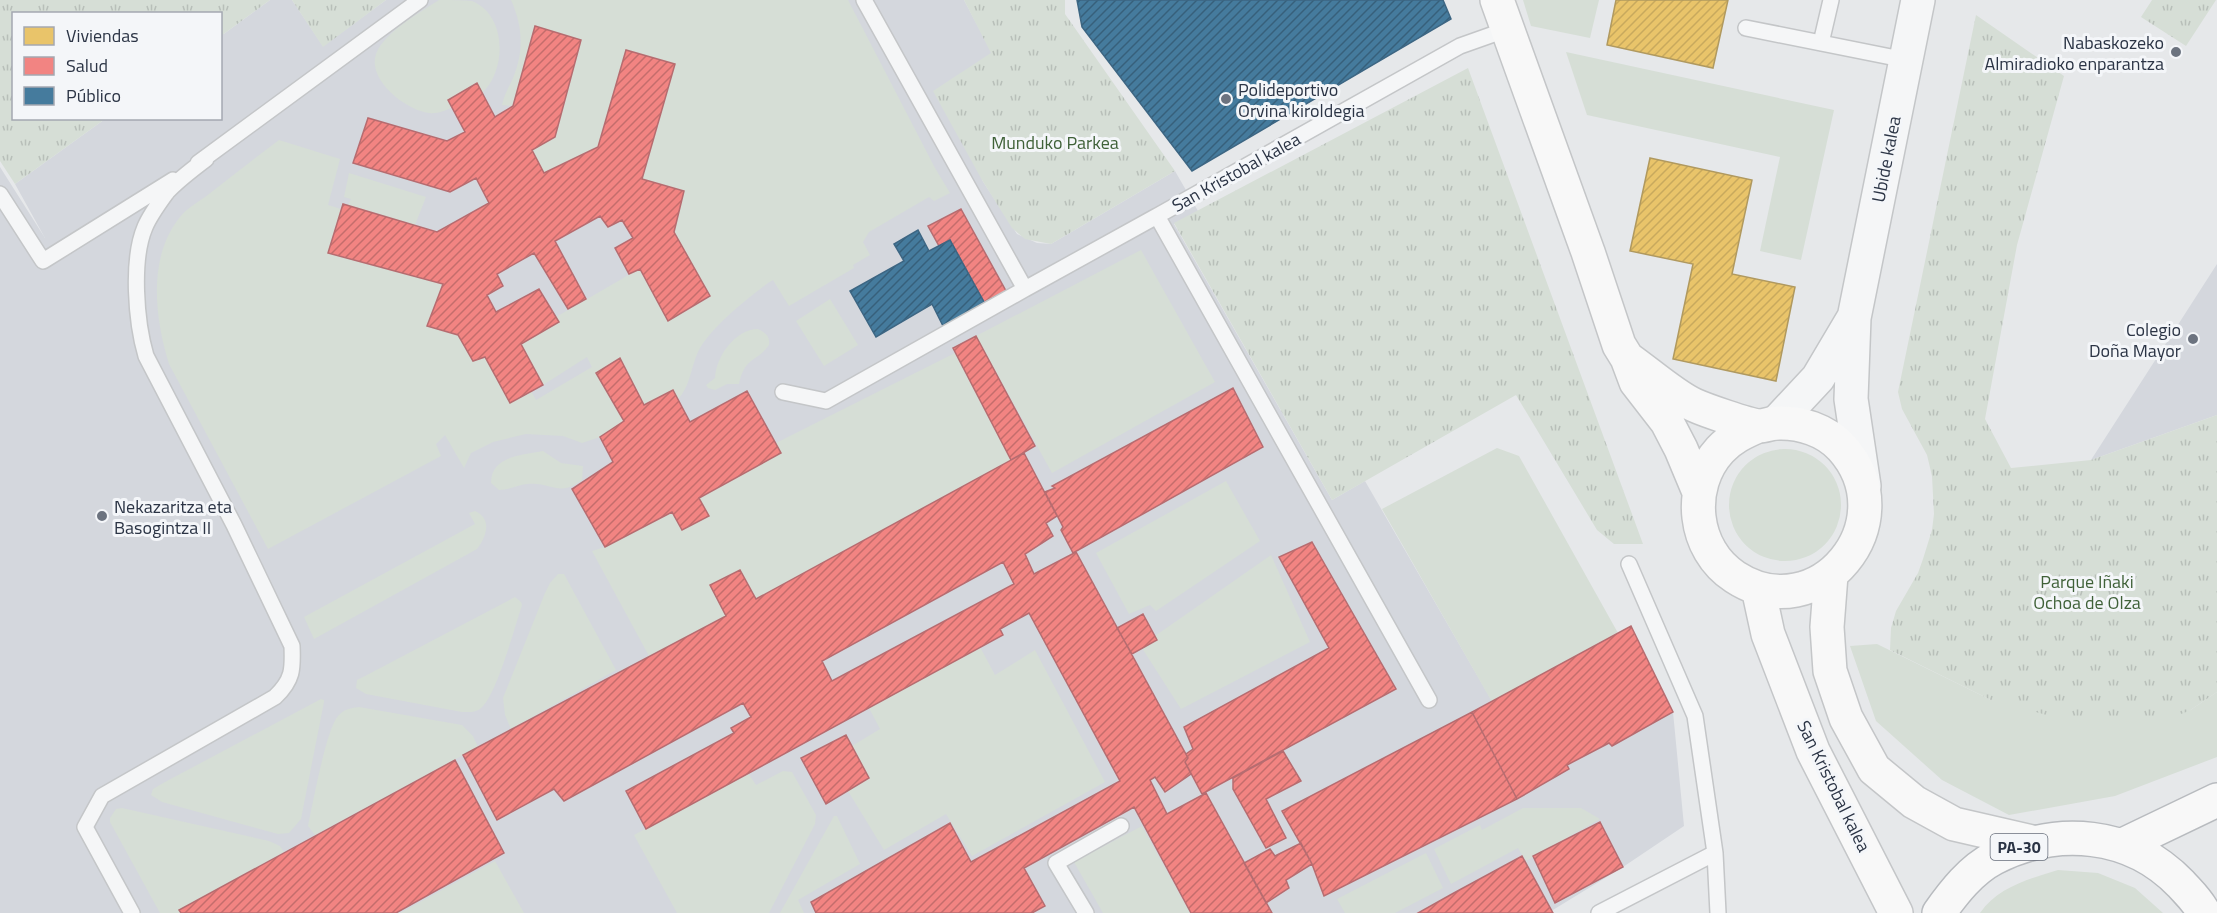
<svg xmlns="http://www.w3.org/2000/svg" width="2217" height="913" font-family="'Titillium Web',sans-serif">
	<style>
		.built { fill: #d4d7dd }
		.green { fill: #d6ded6 }
		.park { fill: url(#park-tufts) }
		.homes { fill: url(#homes-hatch); stroke: #b0995f; stroke-width: 1.5 }
		.health { fill: url(#health-hatch); stroke: #b66c70; stroke-width: 1.5; fill-rule: evenodd }
		.public { fill: url(#public-hatch); stroke: #3d6683; stroke-width: 1.5 }
		.lines { fill: none; stroke-linecap: round; stroke-linejoin: round }
		.service-casing { stroke: #c4c6c8; stroke-width: 18 }
		.tertiary-casing { stroke: #c4c6c8; stroke-width: 36 }
		.secondary-casing { stroke: #c4c6c8; stroke-width: 36 }
		.trunk-casing { stroke: #b8bbbf; stroke-width: 36 }
		.service { stroke: #f5f6f7; stroke-width: 15 }
		.tertiary { stroke: #f5f6f7; stroke-width: 33 }
		.secondary { stroke: #f8f8f8; stroke-width: 33 }
		.trunk { stroke: #f8f8f8; stroke-width: 33 }
		.poi-dot { fill: #6c737f; stroke: #f4f6f9; stroke-width: 2 }
		.labels { text-anchor: middle; dominant-baseline: central; stroke-width: 6; stroke-linejoin: round; paint-order: stroke }
		.shield { fill: #f4f6f9; stroke: #676e7b; stroke-width: 1.5 }
		.shield-label { font-size: 16px; font-weight: bold; fill: #2b3445 }
		.poi-label { font-size: 18px; fill: #2b3445; stroke: #f4f6f9; text-anchor: end }
		.park-label { font-size: 18px; fill: #3f6138; stroke: #f4f6f9 }
		.street-label { font-size: 18px; fill: #2b3445; stroke: #f4f6f9 }
	</style>
	<defs>
		<pattern id="park-tufts" width="24" height="20" patternUnits="userSpaceOnUse" patternTransform="scale(1.5)"><rect width="24" height="20" fill="#d6ded6"/><path d="M3 7l-1-3M5 7V3M7 7l1-3M15 17l-1-3M17 17v-4M19 17l1-3" fill="none" stroke="#b8bfb9"/></pattern>
		<pattern id="homes-hatch" width="6" height="6" patternUnits="userSpaceOnUse" patternTransform="scale(1.5)"><rect width="6" height="6" fill="#e9c46a"/><path d="M-1 1l2-2M0 6l6-6M5 7l2-2" fill="none" stroke="#c8a95d"/></pattern>
		<pattern id="health-hatch" width="6" height="6" patternUnits="userSpaceOnUse" patternTransform="scale(1.5)"><rect width="6" height="6" fill="#f28482"/><path d="M-1 1l2-2M0 6l6-6M5 7l2-2" fill="none" stroke="#c46d6c"/></pattern>
		<pattern id="public-hatch" width="6" height="6" patternUnits="userSpaceOnUse" patternTransform="scale(1.5)"><rect width="6" height="6" fill="#457b9d"/><path d="M-1 1l2-2M0 6l6-6M5 7l2-2" fill="none" stroke="#37607b"/></pattern>
	</defs>
	<rect width="100%" height="100%" fill="#e6e8ea"/>
	<path class="built" d="M 270,0 L 292,0 L 323,46 L 386,0 L 964,0 L 992,53 L 982,180 L 1017,234 L 1037,243 L 1051,244 L 1175,171 L 1198,211 L 1174,224 L 1332,500 L 1365,481 L 1492,701 L 1631,626 L 1673,712 L 1684,826 L 1623,867 L 1548,913 L 0,913 L 0,167 L 45,238 L 15,184 L 105,119 L 220,118 L 221,36 Z
		M 2217,264 L 2217,415 L 2091,460 Z"/>
	<path class="green" d="M 439,0 C 449,0 463,0 472,1 C 507,15 507,70 482,93 L 476,83 L 448,100 L 451,108 C 444,111 438,114 429,113 C 406,110 367,80 376,54 C 384,32 421,12 439,0 Z
		M 511,0 L 848,0 L 935,168 L 950,193 L 934,201 L 929,197 L 869,232 L 863,242 L 870,255 L 853,265 L 854,268 L 789,306 L 773,280 L 768,283 C 746,300 715,324 700,348 C 691,364 691,386 678,399 L 672,390 L 644,405 L 620,359 L 624,421 L 600,437 L 582,443 L 563,436 L 526,434 L 493,442 L 471,453 L 464,468 L 445,435 L 436,444 L 441,456 L 268,549 L 169,364 C 155,318 147,258 180,217 C 187,208 200,201 209,194 C 232,176 255,158 279,140 L 340,159 L 328,205 L 341,209 L 328,253 L 443,284 L 428,326 L 458,335 L 473,361 L 485,357 L 531,391 L 536,400 L 592,367 L 587,357 L 543,385 L 521,344 L 558,323 L 556,317 L 639,269 L 668,320 L 710,297 L 674,232 L 684,191 L 642,179 L 674,64 L 626,50 L 598,147 L 544,173 L 532,150 L 555,137 L 581,40 L 535,26 L 513,106 L 502,105 C 504,95 509,87 513,78 C 524,51 523,27 511,0 Z
		M 1523,0 L 1599,0 L 1590,38 L 1531,26 Z
		M 1566,52 L 1834,110 L 1801,260 L 1760,251 L 1780,157 L 1587,115 Z
		M 349,173 L 426,197 L 415,225 L 348,205 L 351,199 L 344,197 Z
		M 1141,250 L 1215,382 L 1052,473 L 976,336 Z
		M 830,299 L 858,345 L 824,366 L 796,321 Z
		M 758,329 C 766,333 770,336 769,345 C 756,363 745,356 739,384 L 727,384 L 715,390 L 708,388 L 706,385 L 715,378 C 716,357 735,329 758,329 Z
		M 955,353 L 1011,460 L 756,599 L 740,570 L 710,585 L 726,616 L 649,656 L 592,551 L 605,547 L 672,512 L 682,530 L 709,516 L 699,498 L 776,443 Z
		M 1497,448 L 1519,456 L 1618,633 L 1492,702 L 1382,509 Z
		M1729 505a56 56 0 1 1 112 0a56 56 0 1 1-112 0Z
		M 543,451 L 561,463 L 583,466 L 582,480 C 559,498 551,481 527,484 C 518,485 509,490 499,490 L 491,483 C 491,456 522,455 543,451 Z
		M 1226,481 L 1260,541 L 1156,611 L 1150,605 L 1129,614 L 1096,553 Z
		M 475,511 C 493,519 486,537 477,549 L 314,639 L 304,617 L 475,524 L 469,513 Z
		M 1271,555 L 1310,642 L 1181,709 L 1142,648 L 1157,640 L 1155,636 Z
		M 558,574 L 564,574 L 616,670 L 511,729 L 505,715 L 503,698 L 545,593 L 550,583 Z
		M 515,597 L 521,602 L 522,605 C 515,626 496,698 480,709 C 474,713 469,712 462,712 L 366,694 L 356,688 L 357,680 L 365,676 Z
		M 1877,644 L 1991,700 L 2189,711 L 2217,692 L 2217,757 L 2115,796 L 2009,815 L 1942,780 L 1876,721 L 1850,646 Z
		M 980,647 L 995,675 L 1035,650 L 1105,782 L 972,856 L 946,814 L 884,850 L 848,791 L 869,778 L 852,746 L 880,729 L 869,708 Z
		M 321,699 L 324,700 L 324,702 L 301,819 L 289,833 L 278,834 L 162,802 L 151,795 L 153,789 L 165,782 Z
		M 359,707 L 462,725 L 473,736 L 478,747 L 315,835 L 308,826 C 313,803 326,730 338,716 C 344,709 351,708 359,707 Z
		M 783,771 L 792,772 L 816,815 L 815,824 L 769,913 L 677,913 L 634,835 L 748,773 L 756,785 Z
		M 122,808 L 269,841 L 280,846 L 284,852 L 179,910 L 181,913 L 160,913 L 110,822 L 110,818 L 116,809 Z
		M 1523,808 L 1581,808 L 1600,819 L 1526,861 L 1518,848 L 1451,884 L 1434,849 L 1480,825 L 1482,830 Z
		M 834,816 L 837,816 L 860,864 L 798,900 L 804,913 L 780,913 Z
		M 1142,826 L 1190,913 L 1103,913 L 1074,862 Z
		M 1426,853 L 1443,888 L 1395,913 L 1345,913 L 1337,899 Z
		M 495,861 L 524,913 L 400,913 Z
		M 2058,870 L 2098,873 L 2135,888 L 2163,913 L 1980,913 C 1998,887 2029,879 2058,870 Z"/>
	<path class="park" d="M 0,0 L 270,0 L 221,36 L 220,14 L 14,14 L 14,118 L 105,119 L 15,184 L 0,161 Z
		M 292,0 L 386,0 L 323,47 Z
		M 964,0 L 1065,0 L 1065,14 L 1175,171 L 1051,244 L 1025,239 L 1012,228 L 982,180 L 933,91 L 991,53 Z
		M 2152,0 L 2216,0 L 2186,46 L 2141,17 Z
		M 1976,15 L 2064,76 L 2017,245 L 1985,419 L 2011,468 L 2091,460 L 2217,415 L 2217,692 L 2189,711 L 2167,719 L 2140,723 L 2080,724 L 1991,700 L 1890,650 L 1891,628 L 1896,611 L 1918,573 L 1923,559 L 1932,530 L 1934,514 L 1932,476 L 1927,455 L 1902,409 L 1898,392 Z
		M 1468,68 L 1643,544 L 1614,544 L 1597,530 L 1516,395 L 1332,500 L 1174,223 Z"/>
	<path class="homes" d="M 1616,0 L 1728,0 L 1713,68 L 1607,45 Z
		M 1650,158 L 1752,180 L 1732,274 L 1795,287 L 1776,381 L 1673,359 L 1693,264 L 1630,251 Z"/>
	<path class="health" d="M 535,26 L 581,40 L 555,137 L 532,150 L 544,173 L 598,147 L 626,50 L 675,64 L 642,179 L 684,191 L 674,232 L 710,296 L 668,321 L 640,269 L 629,274 L 615,248 L 633,238 L 622,220 L 608,227 L 600,216 L 555,241 L 586,299 L 568,309 L 534,253 L 497,274 L 503,286 L 487,295 L 496,312 L 539,289 L 559,322 L 521,344 L 543,385 L 510,403 L 485,357 L 473,361 L 458,335 L 427,326 L 443,284 L 328,253 L 343,204 L 437,232 L 489,203 L 476,178 L 450,192 L 353,163 L 368,118 L 447,141 L 465,132 L 448,100 L 477,83 L 495,117 L 513,106 Z
		M 961,209 L 1006,291 L 984,302 L 950,240 L 939,246 L 928,226 Z
		M 976,336 L 1035,446 L 1011,460 L 953,348 Z
		M 620,358 L 644,405 L 673,390 L 690,422 L 747,391 L 781,453 L 699,498 L 709,516 L 682,530 L 672,512 L 605,547 L 572,489 L 613,462 L 600,437 L 624,421 L 596,373 Z
		M 1233,388 L 1263,447 L 1073,553 L 1061,530 L 1063,527 L 1045,492 L 1055,488 L 1052,486 Z
		M 1024,453 L 1057,516 L 1046,523 L 1053,536 L 1025,554 L 1034,574 L 1076,552 L 1188,758 L 1185,762 L 1191,774 L 1165,792 L 1155,777 L 1150,780 L 1167,814 L 1206,793 L 1272,913 L 1191,913 L 1134,807 L 1024,868 L 1045,906 L 1032,913 L 816,913 L 811,902 L 950,823 L 971,862 L 1120,781 L 1029,613 L 1000,629 L 1003,635 L 646,829 L 626,791 L 734,733 L 731,728 L 751,717 L 743,703 L 564,801 L 554,789 L 497,820 L 463,755 L 726,616 L 710,585 L 740,570 L 756,599 ZM 1003,562 L 1014,584 L 832,681 L 822,661 Z
		M 1312,542 L 1396,689 L 1202,794 L 1185,762 L 1188,758 L 1186,754 L 1193,749 L 1184,727 L 1329,648 L 1279,557 Z
		M 1143,614 L 1157,640 L 1132,654 L 1117,628 Z
		M 1631,626 L 1673,712 L 1612,746 L 1609,743 L 1567,765 L 1569,769 L 1517,799 L 1472,712 Z
		M 1472,712 L 1517,799 L 1324,896 L 1312,864 L 1282,811 Z
		M 846,735 L 869,778 L 826,804 L 801,758 Z
		M 1283,751 L 1301,781 L 1266,799 L 1286,838 L 1266,848 L 1233,789 L 1233,778 Z
		M 455,760 L 504,853 L 396,913 L 181,913 L 179,910 Z
		M 1600,822 L 1623,867 L 1555,903 L 1533,856 Z
		M 1301,843 L 1312,864 L 1286,880 L 1289,888 L 1266,903 L 1244,863 L 1270,849 L 1275,856 Z
		M 1522,856 L 1553,913 L 1418,913 L 1452,894 Z"/>
	<path class="public" d="M 1077,0 L 1443,0 L 1451,19 L 1192,171 L 1082,27 Z
		M 918,230 L 929,251 L 950,240 L 984,302 L 944,328 L 932,304 L 876,337 L 850,291 L 904,261 L 894,244 Z"/>
	<g class="lines">
		<defs>
			<path id="service" d="M 864,0 L 1025,289 L 1157,216 L 1429,700
				M 1746,28 L 1906,60
				M 1821,43 L 1831,0
				M 198,163 L 420,0
				M 0,194 L 43,261 L 173,180
				M 1157,216 L 1460,46 L 1508,29
				M 783,392 L 826,401 L 1025,289
				M 1629,564 L 1695,716 L 1715,853 L 1718,913
				M 132,913 L 85,827 L 102,796 L 275,697 C 293,680 293,669 292,646 L 234,525 L 146,356 C 136,322 131,260 145,227 C 150,215 159,203 167,192 C 178,180 193,169 206,159
				M 1086,913 L 1056,863 L 1121,826
				M 1599,913 L 1715,853"/>
			<path id="tertiary" d="M 1776,423 L 1818,378 L 1853,319
				M 1864,486 L 1851,399 L 1854,318 L 1918,0"/>
			<path id="secondary" d="M 1497,0 L 1588,252 L 1619,345 L 1627,358 L 1636,382 L 1667,422 L 1681,449 L 1699,492
				M 1627,358 C 1646,371 1674,396 1694,405 C 1705,410 1748,425 1759,426 C 1765,426 1771,423 1777,423 C 1800,422 1826,430 1842,448 C 1908,522 1818,631 1735,577 C 1693,550 1686,487 1720,450 C 1731,438 1744,432 1758,426
				M 1831,575 L 1827,627 L 1830,671 L 1846,718 L 1874,769 L 1914,802 L 1954,824 L 2032,842
				M 1758,588 L 1768,634 L 1813,751 L 1896,913"/>
			<path id="trunk" d="M 2123,845 L 2217,800
				M 1939,913 C 1954,892 1971,870 1994,858 C 2057,826 2131,832 2181,884 C 2190,894 2198,901 2204,913"/>
		</defs>
		<use href="#service" class="service-casing"/>
		<use href="#tertiary" class="tertiary-casing"/>
		<use href="#secondary" class="secondary-casing"/>
		<use href="#trunk" class="trunk-casing"/>
		<use href="#service" class="service"/>
		<use href="#tertiary" class="tertiary"/>
		<use href="#secondary" class="secondary"/>
		<use href="#trunk" class="trunk"/>
	</g>
	<g class="poi-dot">
		<circle cx="2176" cy="52" r="6"/>
		<circle cx="1226" cy="99" r="6"/>
		<circle cx="2193" cy="339" r="6"/>
		<circle cx="102" cy="516" r="6"/>
	</g>
	<g class="labels">
		<rect class="shield" x="1990.5" y="834" width="57" height="26" rx="4.5"/>
		<g class="shield-label">
			<text x="2019" y="847">PA-30</text>
		</g>
		<g class="poi-label">
			<text x="2164" y="42">Nabaskozeko<tspan x="2164" dy="21">Almiradioko enparantza</tspan></text>
			<text x="1238" y="89" text-anchor="start">Polideportivo<tspan x="1238" dy="21">Orvina kiroldegia</tspan></text>
			<text x="2181" y="329">Colegio<tspan x="2181" dy="21">Doña Mayor</tspan></text>
			<text x="114" y="506" text-anchor="start">Nekazaritza eta<tspan x="114" dy="21">Basogintza II</tspan></text>
		</g>
		<g class="park-label">
			<text x="1055" y="142">Munduko Parkea</text>
			<text x="2087" y="581">Parque Iñaki<tspan x="2087" dy="21">Ochoa de Olza</tspan></text>
		</g>
		<g class="street-label">
			<text transform="translate(1886 159) rotate(-79)">Ubide kalea</text>
			<text transform="translate(1236 172) rotate(-29)">San Kristobal kalea</text>
			<text transform="translate(1834 786) rotate(64)">San Kristobal kalea</text>
		</g>
	</g>
	<rect x="12" y="12" width="210" height="108" fill="#f4f6f9" stroke="#a4a8b1" stroke-width="1.5"/>
	<rect x="24" y="27" width="30" height="18" fill="#e9c46a" stroke="#a4a8b1" stroke-width="1.5"/>
	<text x="66" y="42" font-size="18" fill="#2b3445">Viviendas</text>
	<rect x="24" y="57" width="30" height="18" fill="#f28482" stroke="#a4a8b1" stroke-width="1.5"/>
	<text x="66" y="72" font-size="18" fill="#2b3445">Salud</text>
	<rect x="24" y="87" width="30" height="18" fill="#457b9d" stroke="#a4a8b1" stroke-width="1.5"/>
	<text x="66" y="102" font-size="18" fill="#2b3445">Público</text>
</svg>
